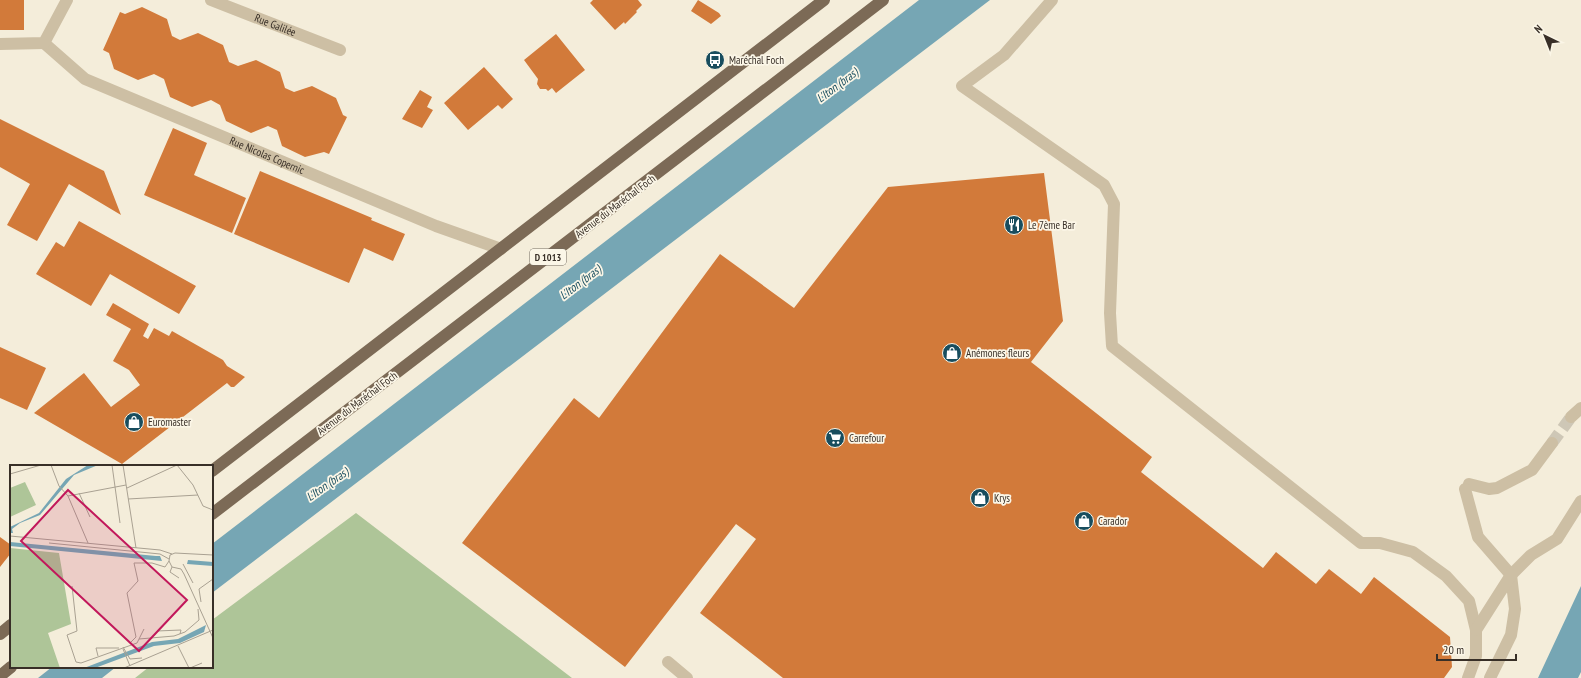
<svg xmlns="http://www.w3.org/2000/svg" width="1581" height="678" font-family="'PT Sans Narrow',sans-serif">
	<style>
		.green { fill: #aec598 }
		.water { fill: #76a6b4 }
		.building { fill: #d27a3a }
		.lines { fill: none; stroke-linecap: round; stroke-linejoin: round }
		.minor-tunnel { stroke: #cec7b6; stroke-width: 12; stroke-dasharray: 12 6; stroke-linecap: butt }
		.minor { stroke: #cdbfa4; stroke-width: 12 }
		.major { stroke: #7c6a56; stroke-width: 12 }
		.labels { text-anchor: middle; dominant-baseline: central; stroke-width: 3.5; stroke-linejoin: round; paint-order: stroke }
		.shield { fill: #fbf6e7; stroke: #726b61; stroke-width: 1 }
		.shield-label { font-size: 10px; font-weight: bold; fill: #382f27 }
		.street-label { font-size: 11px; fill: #382f27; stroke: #fbf6e7 }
		.poi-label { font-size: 11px; fill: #382f27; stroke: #fbf6e7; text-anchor: start }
		.water-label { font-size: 12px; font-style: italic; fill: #184d5e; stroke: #fbf6e7 }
		.inset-road { fill: none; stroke: #a9a192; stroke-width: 1 }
		.view { fill: #c2185b; fill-opacity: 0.15; stroke: #c2185b; stroke-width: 2 }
		.inset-edge { fill: none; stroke: #382f27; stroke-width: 2 }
	</style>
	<rect width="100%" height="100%" fill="#f4edda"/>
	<path class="green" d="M 356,513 L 572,678 L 135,678 L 149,667 L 212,667 L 212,620 Z"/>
	<path class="water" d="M 919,0 L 990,0 L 212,593 L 212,544 Z
		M 1581,586 L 1581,672 L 1578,678 L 1538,678 Z
		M 52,667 L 116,667 L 102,678 L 38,678 Z"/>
	<path class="building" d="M 0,0 L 24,0 L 24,30 L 0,30 Z
		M 593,0 L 638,0 L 642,5 L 636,11 L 637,12 L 625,24 L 624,22 L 615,30 L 590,3 Z
		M 698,0 L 719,13 L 721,16 L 711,24 L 691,11 Z
		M 142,7 L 167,19 L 172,36 L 180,40 L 198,33 L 223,45 L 229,62 L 238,66 L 256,60 L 280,72 L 285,88 L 294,92 L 312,86 L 336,98 L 343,115 L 347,117 L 329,154 L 324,152 L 305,157 L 282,146 L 277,130 L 268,126 L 251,133 L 226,121 L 220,105 L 211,100 L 192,107 L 170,97 L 164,79 L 154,74 L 138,80 L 114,69 L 109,53 L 103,50 L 120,12 L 125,14 Z
		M 556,34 L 585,70 L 556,93 L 552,88 L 548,91 L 546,89 L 540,89 L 537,84 L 538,79 L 524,60 Z
		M 484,67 L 513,99 L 502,109 L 498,105 L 468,130 L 444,103 Z
		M 420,90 L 432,97 L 427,107 L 433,110 L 422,128 L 402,119 Z
		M 0,119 L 104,171 L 121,215 L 69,184 L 37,241 L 7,225 L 30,184 L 0,167 Z
		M 173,128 L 207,143 L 194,175 L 246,198 L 232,233 L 144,195 Z
		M 260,171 L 372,218 L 371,220 L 405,234 L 393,261 L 364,248 L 349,283 L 234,234 Z
		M 1044,173 L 1063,321 L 1031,362 L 1152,457 L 1141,472 L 1263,568 L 1276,552 L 1316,584 L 1329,569 L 1361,594 L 1374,577 L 1450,637 L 1452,667 L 1444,678 L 783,678 L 700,613 L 756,539 L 736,524 L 625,667 L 462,543 L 574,398 L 599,418 L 720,254 L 794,308 L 888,187 Z
		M 79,221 L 196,286 L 179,314 L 110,274 L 91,306 L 36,274 L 56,242 L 64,247 Z
		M 113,303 L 149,324 L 143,336 L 148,339 L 154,328 L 169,336 L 172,331 L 223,360 L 227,366 L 245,377 L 234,387 L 231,387 L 227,383 L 122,464 L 34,413 L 84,373 L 111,407 L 140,385 L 129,370 L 113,361 L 131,329 L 106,315 Z
		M 0,347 L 46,368 L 27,410 L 0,398 Z
		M 0,537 L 11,545 L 11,553 L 0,567 Z"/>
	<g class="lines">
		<path class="minor-tunnel" d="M 1552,443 L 1571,417"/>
		<g class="minor">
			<path id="s1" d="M 211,0 L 340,50"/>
			<path d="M 1052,0 L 1004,55 L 962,86 L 1104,185 L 1114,204 L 1110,313 L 1112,346 L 1361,543 L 1380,543 L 1413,552 L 1446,576 L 1469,601 L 1476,630 L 1476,656 L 1468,678"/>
			<path id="s2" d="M 44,43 L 85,79 L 436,226 L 501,249"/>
			<path d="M 0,44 L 44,43 L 67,0"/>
			<path d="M 1571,417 L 1581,408"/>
			<path d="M 1469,484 L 1489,489 L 1497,488 L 1532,470 L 1552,443"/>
			<path d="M 1465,489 L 1478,537 L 1511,575 L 1515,609 L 1511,635 L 1490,678"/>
			<path d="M 1476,630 L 1511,575 L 1531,555 L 1557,539 L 1581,501"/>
			<path d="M 668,662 L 687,678"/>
		</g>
		<path class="major" d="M 212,471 L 824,0
			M 212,514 L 883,0
			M 0,634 L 11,625
			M 0,676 L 11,667"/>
	</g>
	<defs>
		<symbol id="bus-disc" viewBox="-11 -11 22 22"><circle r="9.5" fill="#184d5e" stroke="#fbf6e7"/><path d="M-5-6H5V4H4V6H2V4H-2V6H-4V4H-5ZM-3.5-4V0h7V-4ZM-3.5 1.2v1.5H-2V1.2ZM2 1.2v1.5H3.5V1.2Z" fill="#fff"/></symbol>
		<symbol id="restaurant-disc" viewBox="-11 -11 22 22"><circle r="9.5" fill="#184d5e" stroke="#fbf6e7"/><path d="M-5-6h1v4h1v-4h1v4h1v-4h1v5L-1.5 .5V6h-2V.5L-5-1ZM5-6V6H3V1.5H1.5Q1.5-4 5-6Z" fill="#fff"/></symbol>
		<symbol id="shop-disc" viewBox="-11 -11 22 22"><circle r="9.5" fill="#184d5e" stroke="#fbf6e7"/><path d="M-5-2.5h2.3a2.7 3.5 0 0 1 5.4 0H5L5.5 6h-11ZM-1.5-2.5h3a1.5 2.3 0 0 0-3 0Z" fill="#fff"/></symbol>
		<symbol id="supermarket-disc" viewBox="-11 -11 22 22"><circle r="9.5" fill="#184d5e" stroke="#fbf6e7"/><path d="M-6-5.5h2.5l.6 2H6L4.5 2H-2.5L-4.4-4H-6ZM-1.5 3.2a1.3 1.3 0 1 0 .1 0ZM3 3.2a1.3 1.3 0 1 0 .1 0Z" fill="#fff"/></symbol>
	</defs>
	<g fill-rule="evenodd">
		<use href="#bus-disc" x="704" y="49" width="22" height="22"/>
		<use href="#restaurant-disc" x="1003" y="214" width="22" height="22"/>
		<use href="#shop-disc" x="941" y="342" width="22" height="22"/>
		<use href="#shop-disc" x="123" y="411" width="22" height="22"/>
		<use href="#supermarket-disc" x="824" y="427" width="22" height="22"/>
		<use href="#shop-disc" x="969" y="487" width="22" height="22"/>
		<use href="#shop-disc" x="1073" y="510" width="22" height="22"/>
	</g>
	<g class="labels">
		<rect class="shield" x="530" y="249" width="36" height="16" rx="3"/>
		<g class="shield-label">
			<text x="548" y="257">D 1013</text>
		</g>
		<g class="street-label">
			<text stroke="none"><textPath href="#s1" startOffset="69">Rue Galilée</textPath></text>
			<text stroke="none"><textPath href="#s2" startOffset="252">Rue Nicolas Copernic</textPath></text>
			<text transform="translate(615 206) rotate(-37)">Avenue du Maréchal Foch</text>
			<text transform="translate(357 403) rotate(-37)">Avenue du Maréchal Foch</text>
		</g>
		<g class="poi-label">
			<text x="729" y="60">Maréchal Foch</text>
			<text x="1028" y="225">Le 7ème Bar</text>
			<text x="966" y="353">Anémones fleurs</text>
			<text x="148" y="422">Euromaster</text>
			<text x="849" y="438">Carrefour</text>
			<text x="994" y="498">Krys</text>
			<text x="1098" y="521">Carador</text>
		</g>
		<g class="water-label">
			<text transform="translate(837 85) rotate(-37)">L'Iton (bras)</text>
			<text transform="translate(580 282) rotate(-37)">L'Iton (bras)</text>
			<text transform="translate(327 484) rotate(-35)">L'Iton (bras)</text>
		</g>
	</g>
	<g transform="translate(10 465)">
		<rect width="203" height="203" fill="#f4edda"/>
		<path d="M 15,17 L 26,40 L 0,52 L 0,23 ZM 0,83 L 49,88 L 61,159 L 38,168 L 50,203 L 0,203 Z" fill="#aec598"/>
		<path d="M 78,0 L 88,0 L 64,10 L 30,50 L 10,58 L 2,64 L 3,68 L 0,68 L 0,62 L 29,48 L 56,14 ZM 0,77 L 146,91 L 150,91 L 152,96 L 0,81 ZM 178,95 L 203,97 L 203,101 L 177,99 ZM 196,160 L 194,167 L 170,178 L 144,181 L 85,203 L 74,203 L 142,177 L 168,174 Z" fill="#76a6b4"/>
		<path class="inset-road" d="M 41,0 L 49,21 L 58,31 L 116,20M 102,0 L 110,58M 113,0 L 126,83M 167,0 L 183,20 L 193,41 L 203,45M 0,9 L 31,0M 117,23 L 167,0M 69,28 L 80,52M 58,31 L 78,78M 118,34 L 188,30M 0,71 L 150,85 L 162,89M 39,78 L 150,89 L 159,94M 203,90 L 165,88 L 160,90 L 159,96 L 162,102 L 171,104 L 174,109 L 203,173M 173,99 L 183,118M 162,102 L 160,107 L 169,113M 62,121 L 67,166 L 57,170 L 66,197 L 71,198 L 127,178 L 134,164M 191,137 L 189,124 L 203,114M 147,166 L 171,165 L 170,169M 129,174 L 164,171 L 175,167 L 189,155 L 188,144M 120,178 L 126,172 L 117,128 L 128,116 L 124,98 L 142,98 L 155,102 L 159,96M 168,181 L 179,203M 113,182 L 120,194 L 132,193M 113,184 L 120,201M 88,191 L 86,183 L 109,183M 114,203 L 203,165M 180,203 L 192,198"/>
		<path class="view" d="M 58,25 L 177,135 L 129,186 L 11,76 Z"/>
		<rect width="203" height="203" class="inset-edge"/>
	</g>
	<g transform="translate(1545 36) rotate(317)" stroke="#fbf6e7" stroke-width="3" paint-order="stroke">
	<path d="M0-3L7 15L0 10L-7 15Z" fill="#382f27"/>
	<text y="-6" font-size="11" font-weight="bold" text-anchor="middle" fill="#382f27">N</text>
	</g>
	<path d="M1437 654v6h79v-6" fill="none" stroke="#382f27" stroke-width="2"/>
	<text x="1443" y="654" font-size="12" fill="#382f27" stroke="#fbf6e7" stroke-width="3" paint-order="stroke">20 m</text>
</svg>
